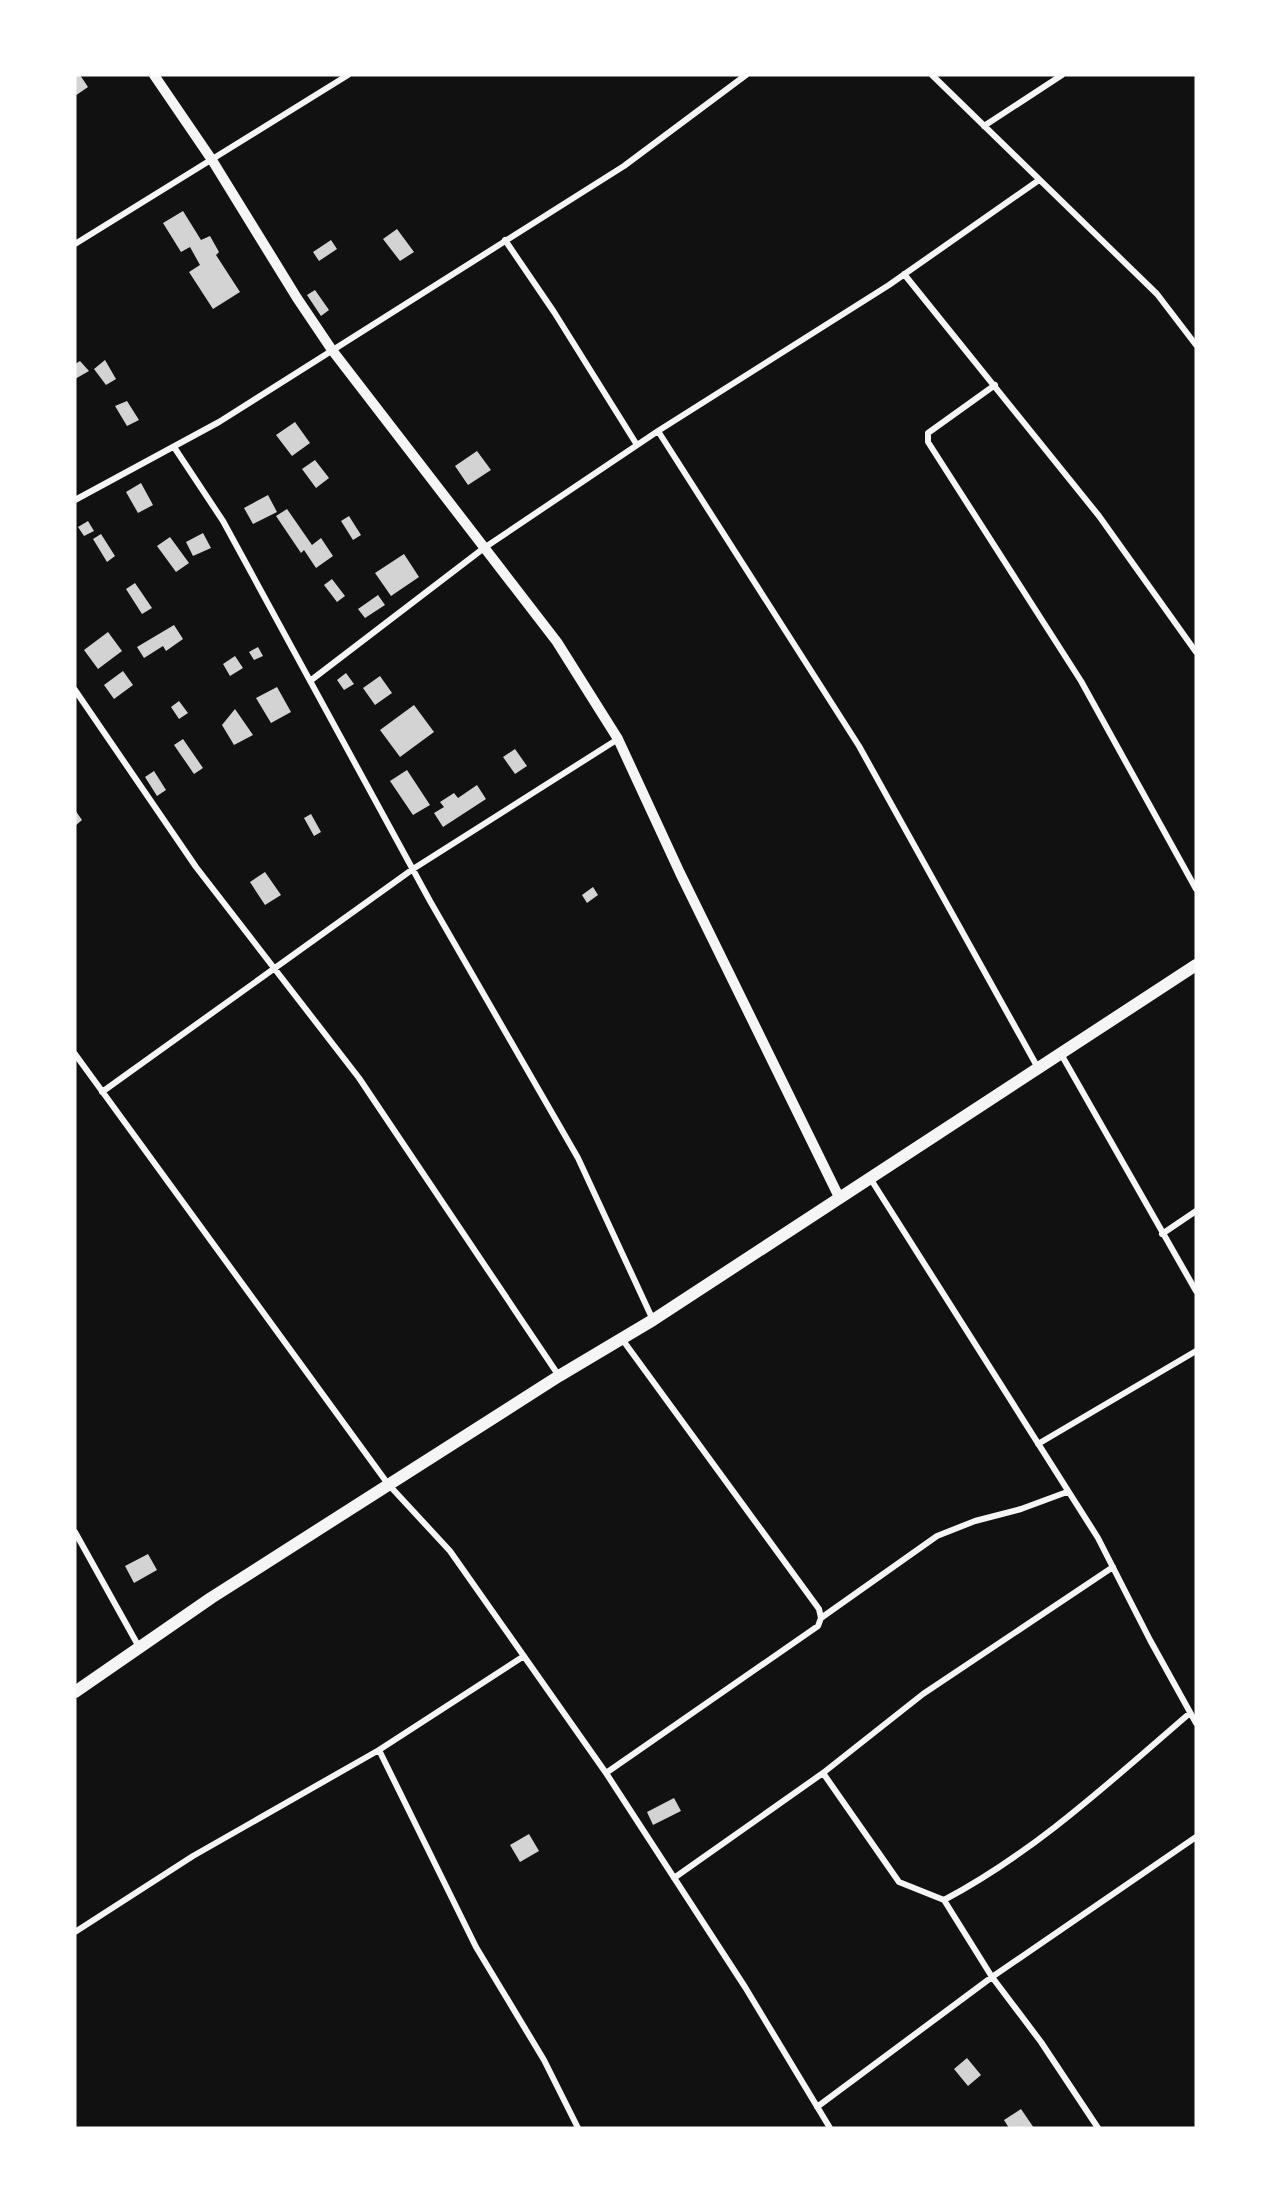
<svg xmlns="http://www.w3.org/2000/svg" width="1271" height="2203" font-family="'Asap Condensed',sans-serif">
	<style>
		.building { fill: #d3d3d3 }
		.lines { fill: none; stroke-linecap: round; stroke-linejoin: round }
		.minor { stroke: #f5f5f5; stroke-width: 6 }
		.tertiary { stroke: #f5f5f5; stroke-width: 10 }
		.secondary { stroke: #f5f5f5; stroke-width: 12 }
	</style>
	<rect width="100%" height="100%" fill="#111"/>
	<path class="building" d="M 75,75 L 80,75 L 88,87 L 75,96 Z
		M 183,211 L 201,240 L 210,236 L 219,252 L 216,255 L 240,292 L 213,309 L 189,272 L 200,265 L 190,247 L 181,252 L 163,223 Z
		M 397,229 L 414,252 L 400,261 L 383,239 Z
		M 331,240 L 337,249 L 319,261 L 313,252 Z
		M 315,290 L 329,310 L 321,316 L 307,295 Z
		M 105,360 L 116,379 L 106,385 L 94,369 Z
		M 80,361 L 89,371 L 75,379 L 75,364 Z
		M 127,401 L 139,420 L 127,426 L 115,406 Z
		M 295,422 L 310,443 L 292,456 L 276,435 Z
		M 477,451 L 491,470 L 468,485 L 455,466 Z
		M 315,460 L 329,478 L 316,488 L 302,469 Z
		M 141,483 L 153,505 L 138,513 L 126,492 Z
		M 268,495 L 277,512 L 253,524 L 244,508 Z
		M 287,509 L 312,545 L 321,538 L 333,556 L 316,568 L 304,550 L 301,553 L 276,516 Z
		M 349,516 L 361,535 L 353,540 L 341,521 Z
		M 88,521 L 94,531 L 84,536 L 78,527 Z
		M 203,533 L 211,548 L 193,556 L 186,542 Z
		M 101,534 L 115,556 L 107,562 L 93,539 Z
		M 170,537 L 189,563 L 176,572 L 157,546 Z
		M 404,554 L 419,577 L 391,596 L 375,573 Z
		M 332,579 L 345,596 L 337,602 L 324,585 Z
		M 135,583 L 152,608 L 142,614 L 126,589 Z
		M 378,595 L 385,605 L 365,618 L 358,609 Z
		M 174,625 L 183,639 L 166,651 L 163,646 L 144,658 L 137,647 Z
		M 108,632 L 122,651 L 98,669 L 84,650 Z
		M 258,647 L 263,656 L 254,660 L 249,652 Z
		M 235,656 L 243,668 L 230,676 L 223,664 Z
		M 123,671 L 133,685 L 114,699 L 104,685 Z
		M 346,673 L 354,684 L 344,690 L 337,680 Z
		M 380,676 L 392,693 L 375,705 L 363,688 Z
		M 277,687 L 291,712 L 271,723 L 256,698 Z
		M 179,701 L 188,713 L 179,719 L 171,707 Z
		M 414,705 L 434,732 L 400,757 L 380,730 Z
		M 235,709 L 253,735 L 234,745 L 222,725 Z
		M 183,739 L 203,768 L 194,774 L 174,745 Z
		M 515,749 L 527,766 L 515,774 L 503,757 Z
		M 407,770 L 430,805 L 413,815 L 390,781 Z
		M 154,771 L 166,790 L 157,796 L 145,777 Z
		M 477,785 L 486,799 L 443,827 L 434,813 L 444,807 L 440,802 L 454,793 L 458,798 Z
		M 75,810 L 82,820 L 75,826 Z
		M 311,814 L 321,832 L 314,836 L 304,818 Z
		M 265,872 L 281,895 L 265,905 L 250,882 Z
		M 593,887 L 598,895 L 587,903 L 582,895 Z
		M 148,1554 L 157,1570 L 134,1583 L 125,1566 Z
		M 674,1798 L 681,1811 L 653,1825 L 647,1812 Z
		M 529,1834 L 539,1851 L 520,1862 L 510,1845 Z
		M 967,2058 L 981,2075 L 968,2086 L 954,2069 Z
		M 1021,2109 L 1034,2128 L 1009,2128 L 1004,2120 Z"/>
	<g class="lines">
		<path class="minor" d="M 932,75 L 1157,294 L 1196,345
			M 984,126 L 1062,75
			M 505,240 L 554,312 L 637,445
			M 75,244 L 348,75
			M 904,274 L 1099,516 L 1196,652
			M 995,385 L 928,433 L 928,442 L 1081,681 L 1196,889
			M 658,431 L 859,746 L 1038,1068
			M 174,447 L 223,521 L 430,901 L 578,1158 L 653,1320
			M 75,500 L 219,422 L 624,166 L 746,75
			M 310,681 L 484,548 L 658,431 L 889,285 L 1039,180
			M 75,690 L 196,867 L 359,1078 L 559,1376
			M 75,1054 L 388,1484 L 450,1551 L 606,1773 L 745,1987 L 830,2128
			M 1061,1054 L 1196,1291
			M 102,1092 L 413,869 L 618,739
			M 870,1178 L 1098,1538 L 1150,1640 L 1196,1723
			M 1162,1234 L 1196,1211
			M 622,1339 L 819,1609 L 821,1618
			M 1038,1444 L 1196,1351
			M 75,1532 L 139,1647
			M 524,1656 L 379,1750 L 476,1947 L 544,2060 L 578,2128
			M 606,1773 L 818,1626 L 821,1618 L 937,1536 L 975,1521 L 1021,1509 L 1067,1492
			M 823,1773 L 899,1882 L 944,1900
			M 674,1878 L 823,1773 L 923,1694 L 1113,1567
			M 75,1932 L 193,1856 L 379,1750
			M 817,2107 L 992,1977 L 1196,1837
			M 1098,2128 L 1041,2042 L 992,1977 L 944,1900 C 1035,1852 1112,1780 1190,1713"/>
		<path class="tertiary" d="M 154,75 L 212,160 L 297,298 L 332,350 L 557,642 L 618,739 L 680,873 L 839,1197"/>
		<path class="secondary" d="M 75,1692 L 211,1598 L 559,1376 L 653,1320 L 1196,965"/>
	</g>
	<rect width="1271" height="2203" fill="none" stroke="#ffffff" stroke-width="153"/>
</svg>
